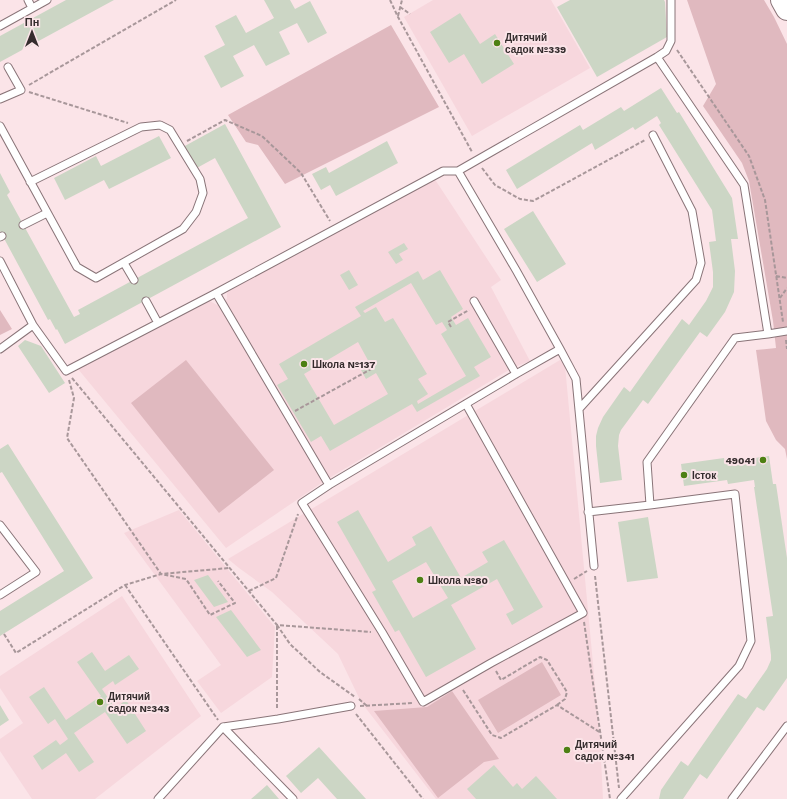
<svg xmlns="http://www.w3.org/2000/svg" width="787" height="799" font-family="'Work Sans',sans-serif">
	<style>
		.built { fill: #f7d7dd }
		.green { fill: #e0b9bf }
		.building { fill: #ccd6c5; fill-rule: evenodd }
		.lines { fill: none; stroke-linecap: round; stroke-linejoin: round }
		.lane-casing { stroke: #897478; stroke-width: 9 }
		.primary-casing { stroke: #897478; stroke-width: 24 }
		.path { stroke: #a8979a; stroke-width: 2; stroke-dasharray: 4 2; stroke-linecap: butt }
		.lane { stroke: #fff; stroke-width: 7 }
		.primary { stroke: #fff; stroke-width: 22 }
		.poi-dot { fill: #4d8013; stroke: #fbe4e8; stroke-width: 1.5 }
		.labels { text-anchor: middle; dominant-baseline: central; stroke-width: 4; stroke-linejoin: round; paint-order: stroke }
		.poi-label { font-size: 10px; font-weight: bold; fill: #342c2d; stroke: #fbe4e8; text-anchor: start }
	</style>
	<rect width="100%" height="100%" fill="#fbe4e8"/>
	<path class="built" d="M 433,0 L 551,0 L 590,68 L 472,136 L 404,17 Z
		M 434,178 L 501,280 L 491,287 L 530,361 L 512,368 L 326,480 L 226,548 L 78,369 L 208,300 L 217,305 L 227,299 L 227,290 Z
		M 560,360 L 565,366 L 600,738 L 603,799 L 436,799 L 361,702 L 338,654 L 272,592 L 239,568 L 228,559 Z
		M 179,510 L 275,627 L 272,677 L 221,713 L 197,681 L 221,665 L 124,533 Z
		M 122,596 L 201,716 L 95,799 L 32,799 L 0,751 L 0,739 L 23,723 L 0,688 L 0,676 Z"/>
	<path class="green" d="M 687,0 L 764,0 L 774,17 L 787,44 L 787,459 L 785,449 L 776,440 L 766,421 L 756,350 L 776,348 L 773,321 L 749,181 L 742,163 L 703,106 L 716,84 Z
		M 391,25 L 439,107 L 285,184 L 258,145 L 246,142 L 228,115 Z
		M 0,310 L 12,329 L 0,335 Z
		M 186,360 L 274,470 L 219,513 L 131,403 Z
		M 542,662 L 561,695 L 498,733 L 478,700 Z
		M 452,691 L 499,759 L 484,762 L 438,798 L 374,711 L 427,707 Z"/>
	<path class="building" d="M 66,0 L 114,0 L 0,62 L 0,36 Z
		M 264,0 L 290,0 L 295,9 L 310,1 L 327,33 L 308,43 L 297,23 L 279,32 L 290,54 L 266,66 L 254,45 L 233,56 L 244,76 L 221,88 L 204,56 L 225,45 L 215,26 L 236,15 L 246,33 L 274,18 Z
		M 570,0 L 664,0 L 665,2 L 667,37 L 597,77 L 557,7 Z
		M 460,13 L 480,44 L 495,34 L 514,64 L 482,84 L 464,54 L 449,63 L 430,32 Z
		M 661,88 L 677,113 L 679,112 L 732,198 L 738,239 L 731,239 L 735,271 L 734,292 L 725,312 L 707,337 L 700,332 L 648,404 L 643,400 L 621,430 L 619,435 L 618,446 L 622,480 L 600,483 L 596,446 L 596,436 L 598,428 L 603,417 L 624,387 L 630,392 L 682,319 L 689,325 L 706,301 L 713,287 L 713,272 L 709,242 L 716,241 L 712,210 L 659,125 L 661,123 L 657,116 L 635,130 L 633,127 L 595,150 L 592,143 L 517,189 L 506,170 L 580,125 L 583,130 L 621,107 L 624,111 Z
		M 225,124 L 281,227 L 65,344 L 57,329 L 56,330 L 50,319 L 48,320 L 0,231 L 0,173 L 10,192 L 7,195 L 74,317 L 80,314 L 78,310 L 248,218 L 215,158 L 195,169 L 183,147 Z
		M 159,136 L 171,158 L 109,189 L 104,180 L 65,200 L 54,178 L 96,156 L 101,166 Z
		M 387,141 L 398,163 L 336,196 L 330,185 L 321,190 L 312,174 L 326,167 L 329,173 Z
		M 533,211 L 566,264 L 537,282 L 504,229 Z
		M 404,243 L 408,249 L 399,254 L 403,260 L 396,264 L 388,252 Z
		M 349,270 L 358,285 L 349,290 L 340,275 Z
		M 440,270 L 463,309 L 451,317 L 456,325 L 468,318 L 491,357 L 474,367 L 480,376 L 417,412 L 412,404 L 330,451 L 321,436 L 311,442 L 277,385 L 288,379 L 279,364 L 361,316 L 355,307 L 418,271 L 423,280 ZM 411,283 L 436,325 L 442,322 L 447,330 L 441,334 L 466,376 L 418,404 L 417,401 L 428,394 L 418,379 L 427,374 L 393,318 L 385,322 L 376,307 L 365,313 L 363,311 ZM 358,342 L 370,364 L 361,370 L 366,379 L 376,373 L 388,394 L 334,425 L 304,374 Z
		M 25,340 L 41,346 L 65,383 L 49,393 L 18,346 Z
		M 8,444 L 93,578 L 0,636 L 0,611 L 64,571 L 2,472 L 0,473 L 0,449 Z
		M 769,456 L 773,484 L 776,484 L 787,558 L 787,678 L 764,711 L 757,707 L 707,779 L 700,774 L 683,799 L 659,799 L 661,790 L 681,761 L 688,766 L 738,694 L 746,699 L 767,669 L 771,660 L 771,655 L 766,617 L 773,616 L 754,487 L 755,487 L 754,480 L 728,484 L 727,480 L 684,486 L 681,464 L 724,458 L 725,462 Z
		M 358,510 L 388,562 L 416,545 L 412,537 L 431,526 L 461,578 L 488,562 L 482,552 L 504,540 L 543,607 L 512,625 L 506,614 L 514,610 L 497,579 L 451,605 L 476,649 L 426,677 L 399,630 L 395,632 L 372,592 L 376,590 L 337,522 ZM 426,562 L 448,598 L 413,618 L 392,581 Z
		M 648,517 L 658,578 L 627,582 L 618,522 Z
		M 208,575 L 228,602 L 214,607 L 194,580 Z
		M 231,610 L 261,650 L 247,657 L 216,617 Z
		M 92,652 L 105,671 L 129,655 L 139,669 L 115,685 L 113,681 L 102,689 L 115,708 L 126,700 L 146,731 L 127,744 L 105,712 L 74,733 L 94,762 L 79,772 L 66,753 L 42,770 L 33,756 L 56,740 L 60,745 L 68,739 L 55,719 L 48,724 L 29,697 L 44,687 L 66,720 L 101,696 L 77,662 Z
		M 0,705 L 9,720 L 0,726 Z
		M 319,747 L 366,799 L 337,799 L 318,778 L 301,793 L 286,776 Z
		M 494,765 L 513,787 L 517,783 L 522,789 L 536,776 L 557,799 L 476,799 L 467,789 Z
		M 267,785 L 279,799 L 251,799 Z"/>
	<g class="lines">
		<defs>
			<path id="lane" d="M 28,0 L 32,8
				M 0,26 L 47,0
				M 657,57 L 744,185 L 768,334
				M 0,99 L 21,90 L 8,67
				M 0,126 L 77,267 L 96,278 L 183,229 L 196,212 L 203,193 L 200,179 L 170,130 L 160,125 L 141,127 L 30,182
				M 458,171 L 516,270 L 560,349 L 576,379 L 594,566
				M 23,225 L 47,213
				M 0,237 L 2,236
				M 0,261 L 33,325
				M 124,263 L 134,280
				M 216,293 L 329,485
				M 146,301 L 158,323
				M 474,301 L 516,374
				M 0,349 L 33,325 L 66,371 L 216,293 L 443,171 L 458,171 L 657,57 L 666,51 L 671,41 L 671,0
				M 466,404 L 583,613 L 491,663 L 423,702 L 382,632 L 302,503 L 329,485 L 516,374 L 560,349
				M 579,409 L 696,280 L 701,263 L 692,211 L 653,135
				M 588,512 L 650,505 L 647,462 L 735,338 L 768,334 L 787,331
				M 0,525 L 36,572 L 0,595
				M 223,727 L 293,799
				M 158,799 L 223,727 L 278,719 L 351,706
				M 621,799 L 739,666 L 751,641 L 735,494 L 650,505
				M 732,799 L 787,726"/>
			<path id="primary" d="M 782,0 L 787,9"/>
		</defs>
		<use href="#lane" class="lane-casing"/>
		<use href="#primary" class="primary-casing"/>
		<path class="path" d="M 390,0 L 398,17 L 472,152
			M 400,7 L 410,14
			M 398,16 L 402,0
			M 677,50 L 749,156 L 765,200 L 783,322
			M 29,85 L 176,0
			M 29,92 L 128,123
			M 187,141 L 225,120 L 262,136 L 301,173 L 330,221
			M 482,168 L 495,185 L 520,199 L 533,201 L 645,140
			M 776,276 L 787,278
			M 780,298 L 787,288
			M 451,327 L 448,322 L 469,310
			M 786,340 L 787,349
			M 72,378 L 277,625 L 371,632
			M 69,380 L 74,398 L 67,438 L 161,574 L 186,579 L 210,615 L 235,603 L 218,581
			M 295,411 L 373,368
			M 595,576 L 619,788
			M 574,579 L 587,571
			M 125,585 L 218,720
			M 249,591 L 276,578 L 298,514
			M 584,622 L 610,799
			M 277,625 L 290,644 L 320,672 L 355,697
			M 277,626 L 277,710
			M 4,634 L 16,653 L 125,585 L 161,574 L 229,568
			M 496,671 L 501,680 L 540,657 L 547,660 L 567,692 L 565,699 L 557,705
			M 463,690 L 492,735 L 501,738 L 557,705 L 601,733
			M 359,699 L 367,706
			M 360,706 L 413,703
			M 356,714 L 423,799"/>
		<use href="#lane" class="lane"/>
		<use href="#primary" class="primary"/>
	</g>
	<g class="poi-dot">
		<circle cx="497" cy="43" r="4"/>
		<circle cx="304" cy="364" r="4"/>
		<circle cx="763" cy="460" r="4"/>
		<circle cx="684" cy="475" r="4"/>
		<circle cx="420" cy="580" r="4"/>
		<circle cx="100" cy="702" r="4"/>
		<circle cx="567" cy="750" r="4"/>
	</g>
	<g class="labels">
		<g class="poi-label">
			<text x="505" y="37">Дитячий<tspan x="505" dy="12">садок №339</tspan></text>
			<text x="312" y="364">Школа №137</text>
			<text x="755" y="460" text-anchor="end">49041</text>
			<text x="692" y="475">Істок</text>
			<text x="428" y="580">Школа №80</text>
			<text x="108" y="696">Дитячий<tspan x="108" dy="12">садок №343</tspan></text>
			<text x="575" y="744">Дитячий<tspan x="575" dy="12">садок №341</tspan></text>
		</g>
	</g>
	<g transform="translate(32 32)" stroke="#fbe4e8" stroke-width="3" paint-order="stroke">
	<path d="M0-3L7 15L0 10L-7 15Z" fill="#342c2d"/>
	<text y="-6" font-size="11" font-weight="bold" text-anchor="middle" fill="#342c2d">Пн</text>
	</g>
</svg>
